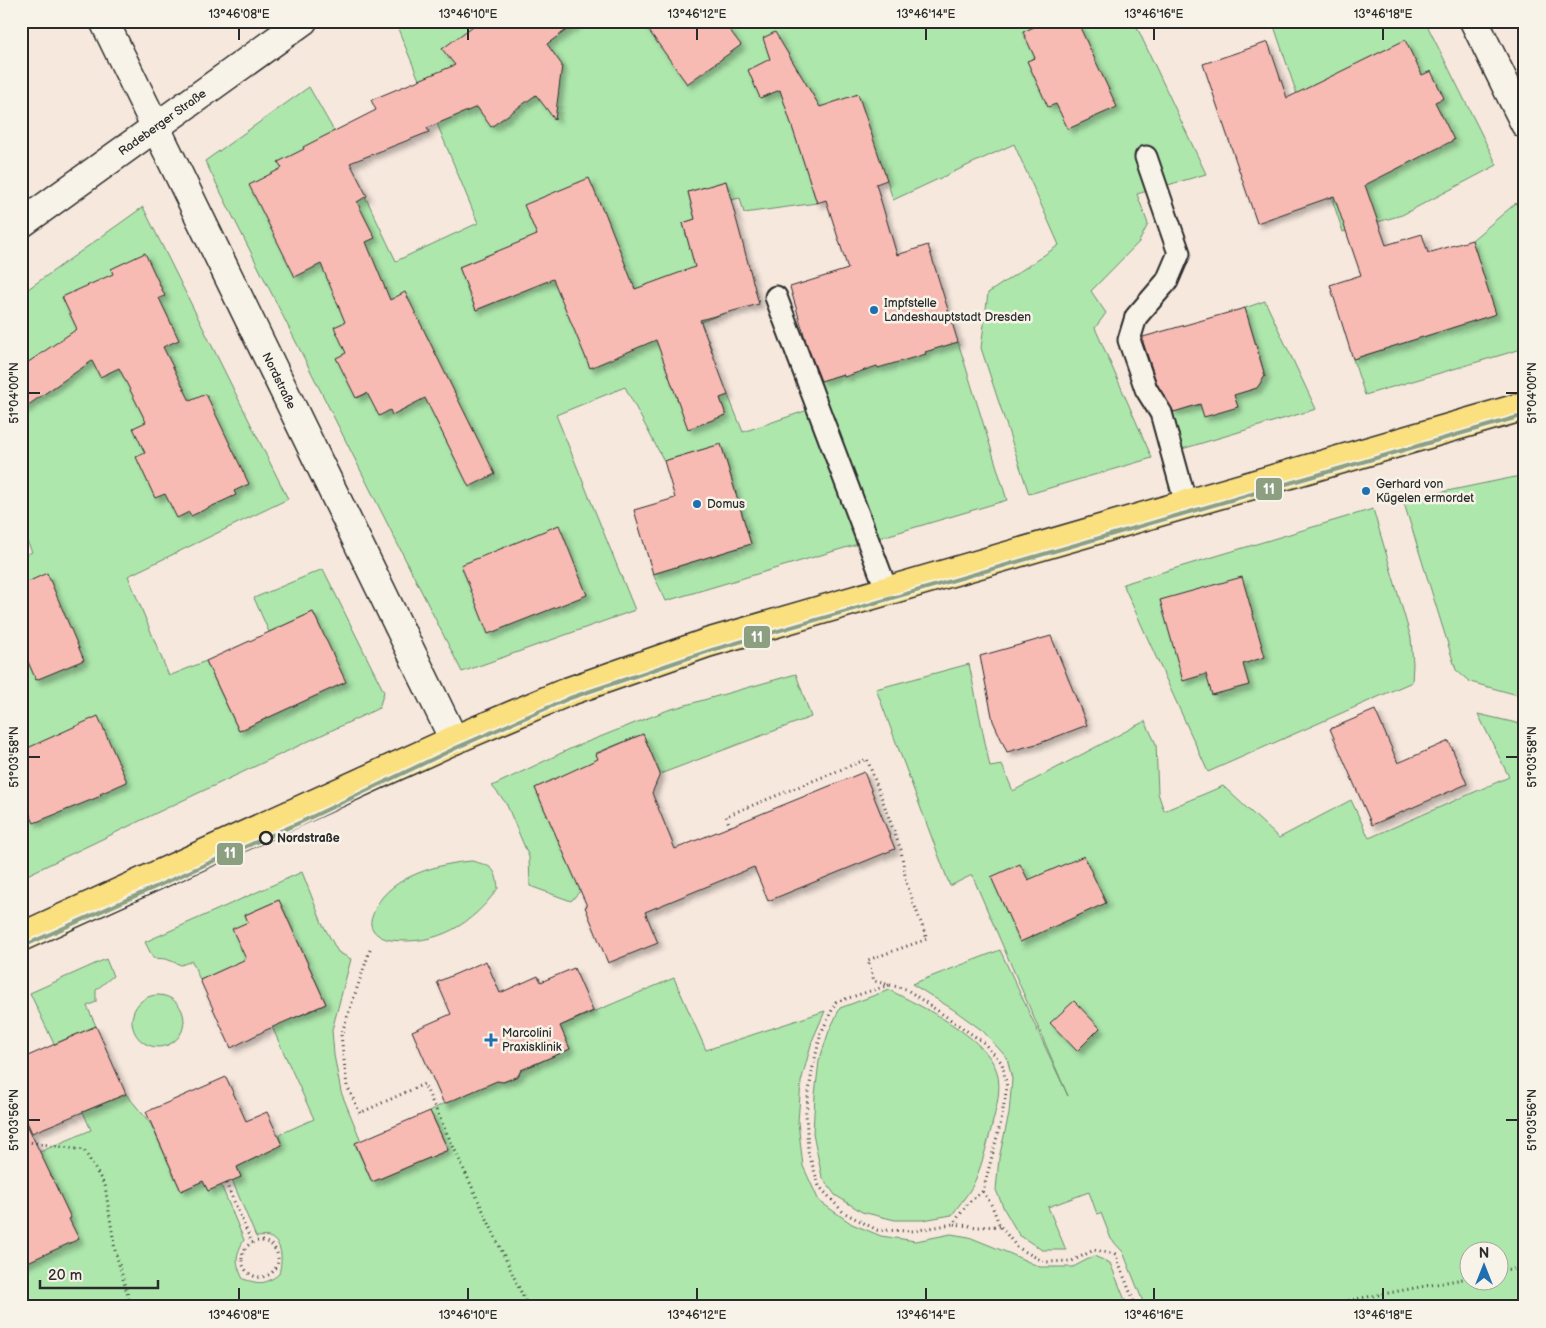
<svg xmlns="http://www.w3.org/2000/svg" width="1546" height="1328" font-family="'Balsamiq Sans',sans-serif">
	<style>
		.green { fill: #ade7ac; stroke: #6c896c; fill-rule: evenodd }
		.building { fill: #f7bbb4; stroke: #2b2b2b; filter: url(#shadow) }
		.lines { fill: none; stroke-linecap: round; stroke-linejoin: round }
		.service-casing { stroke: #2b2b2b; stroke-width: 25 }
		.minor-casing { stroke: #2b2b2b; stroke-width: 31 }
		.tertiary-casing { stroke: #2b2b2b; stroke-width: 31 }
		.primary-casing { stroke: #2b2b2b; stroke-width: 31 }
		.path { stroke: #2b2b2b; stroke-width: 3; stroke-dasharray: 1 4; stroke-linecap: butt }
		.service { stroke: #f7f3e8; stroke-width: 21 }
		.minor { stroke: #f7f3e8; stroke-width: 28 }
		.tertiary { stroke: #f7f3e8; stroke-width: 28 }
		.primary { stroke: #fbe080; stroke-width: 28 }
		.tram-1-casing { stroke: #f7f3e8; stroke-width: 8 }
		.tram-1 { stroke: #8d9f81; stroke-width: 4 }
		.ticks { fill: none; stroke: #2b2b2b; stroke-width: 2 }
		.poi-dot { fill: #1f6fb2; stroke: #f7f3e8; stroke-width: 2 }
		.stop-dot { fill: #f7f3e8; stroke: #2b2b2b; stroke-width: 2.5 }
		.labels { text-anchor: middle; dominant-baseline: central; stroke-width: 5; stroke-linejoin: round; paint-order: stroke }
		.street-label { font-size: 12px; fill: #2b2b2b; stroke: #f7f3e8 }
		.poi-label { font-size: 12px; fill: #2b2b2b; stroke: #f7f3e8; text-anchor: start }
		.stop-label { font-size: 12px; font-weight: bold; fill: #2b2b2b; stroke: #f7f3e8; text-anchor: start }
		.line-badge { stroke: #f7f3e8; stroke-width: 2 }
		.badge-label { font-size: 14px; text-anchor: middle; font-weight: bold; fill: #fff }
		.neatline { fill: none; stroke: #2b2b2b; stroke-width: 2 }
		.ticks-label { font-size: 12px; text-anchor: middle; fill: #2b2b2b }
	</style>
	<defs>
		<filter id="shadow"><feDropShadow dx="4.5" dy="4.5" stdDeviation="2.5" flood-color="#0004"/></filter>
	</defs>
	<rect width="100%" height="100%" fill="#f7e8de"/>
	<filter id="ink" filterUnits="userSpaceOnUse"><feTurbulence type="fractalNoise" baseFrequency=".02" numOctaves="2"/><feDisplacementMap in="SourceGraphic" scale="10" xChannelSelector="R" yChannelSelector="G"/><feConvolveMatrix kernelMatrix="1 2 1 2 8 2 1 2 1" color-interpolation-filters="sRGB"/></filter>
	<g filter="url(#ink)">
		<path class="green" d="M 400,21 L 1134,21 L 1206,174 L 1137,194 L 1148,224 L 1139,242 L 1091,291 L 1106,313 L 1095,328 L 1152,458 L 1029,494 L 981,348 L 988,293 L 1059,245 L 1014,144 L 893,200 L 887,180 L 790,118 L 817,203 L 744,213 L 740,198 L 731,200 L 726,181 L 688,192 L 695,219 L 683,223 L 704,298 L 716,294 L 722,314 L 701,322 L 713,353 L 667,370 L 689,428 L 726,415 L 720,398 L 728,395 L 743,432 L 808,410 L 858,544 L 666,601 L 653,574 L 751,544 L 721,444 L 664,461 L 625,387 L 556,415 L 635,610 L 462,672 L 205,161 L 309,87 L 334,131 L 396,261 L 478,223 L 396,24 ZM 491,254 L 508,297 L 476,310 L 459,267 Z
			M 1277,21 L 1425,21 L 1497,165 L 1402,215 L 1343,232 L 1273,23 Z
			M 1516,203 L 1525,220 L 1525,348 L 1365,395 L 1353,359 L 1495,314 L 1472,240 Z
			M 143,207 L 288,499 L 128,576 L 169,676 L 206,661 L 239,731 L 345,682 L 313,612 L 269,632 L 254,598 L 323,569 L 384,692 L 379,708 L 173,805 L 21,878 L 21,557 L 32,552 L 21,529 L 21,294 Z
			M 1265,301 L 1316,409 L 1182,449 L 1173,412 L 1257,388 L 1265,376 L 1245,308 Z
			M 958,342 L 1007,500 L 879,538 L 819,381 Z
			M 1525,475 L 1525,697 L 1470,682 L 1456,670 L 1403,500 Z
			M 1373,509 L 1411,638 L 1413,664 L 1412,682 L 1208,772 L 1123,584 Z
			M 969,664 L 990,767 L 1002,765 L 1013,791 L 1145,721 L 1156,744 L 1158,793 L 1164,811 L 1223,786 L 1279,838 L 1351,800 L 1369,838 L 1509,777 L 1478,714 L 1525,725 L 1525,1307 L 21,1307 L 21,1160 L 91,1130 L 83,1112 L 126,1094 L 151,1124 L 181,1191 L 203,1181 L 208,1191 L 221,1185 L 244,1240 C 235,1256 235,1262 243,1279 C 260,1284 265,1285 279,1274 C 282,1261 284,1243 269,1237 C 265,1236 259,1237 256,1237 L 232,1180 L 241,1177 L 237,1167 L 282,1145 L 278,1135 L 314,1119 L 242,961 L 200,980 L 192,961 L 181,965 L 166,959 L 153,958 L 145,942 L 302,872 L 322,923 L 338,952 L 351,959 L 332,1030 L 334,1055 L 341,1092 L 361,1141 L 355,1144 L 372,1182 L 448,1150 L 430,1111 L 487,1079 L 504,1082 L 518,1076 L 526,1063 L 531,1066 L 570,1049 L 560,1026 L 674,978 L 706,1050 L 825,1011 L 812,1041 L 801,1082 L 798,1122 L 803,1166 L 819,1201 L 852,1224 L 881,1236 L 916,1241 L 951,1234 L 969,1237 L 1011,1254 L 1040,1267 L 1073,1267 L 1094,1256 L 1110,1263 L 1127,1305 L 1143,1302 L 1123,1252 L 1111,1239 L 1101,1213 L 1097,1214 L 1089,1192 L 1048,1207 L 1066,1250 L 1042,1250 L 1019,1235 L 1004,1209 L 996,1190 L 999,1158 L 1009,1114 L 1012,1079 L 1007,1058 L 983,1031 L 954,1010 L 912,984 L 1000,950 L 1068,1096 L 972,875 L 950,886 L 876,689 ZM 279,900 L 326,1004 L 292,1019 L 245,915 ZM 1468,1250 L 1498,1250 L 1498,1280 L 1468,1280 Z
			M 796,674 L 811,717 L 660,774 L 643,734 L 596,753 L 618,807 L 569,773 L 535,788 L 581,890 L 571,901 L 530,886 L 529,857 L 506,803 L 492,786 L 572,748 L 668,710 Z
			M 472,861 C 491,866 496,867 498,888 C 473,924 437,946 391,940 C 383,939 373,934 371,925 C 370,919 374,913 376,907 C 391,876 441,863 472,861 Z
			M 106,959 L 113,976 L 96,990 L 96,1002 L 87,1006 L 96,1026 L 54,1044 L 30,993 Z
			M 889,990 C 919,1005 987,1037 997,1072 C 1002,1090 996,1108 992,1125 C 988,1142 980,1172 972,1187 C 966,1197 958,1206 952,1215 L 923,1220 L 895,1220 L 862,1212 L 835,1195 L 822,1177 L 813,1133 L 815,1095 L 819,1061 L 829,1031 L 840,1008 Z
			M132 1021a26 26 0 1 1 52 0a26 26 0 1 1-52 0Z"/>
		<path class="building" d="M 480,21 L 579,21 L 547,44 L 562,65 L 555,120 L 536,95 L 491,127 L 477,107 L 427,128 L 429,132 L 350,163 L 367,196 L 357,202 L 375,238 L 366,242 L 390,300 L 405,292 L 495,474 L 469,487 L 425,398 L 392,415 L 390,410 L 379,416 L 367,393 L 356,398 L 336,358 L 346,353 L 334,327 L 345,322 L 321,264 L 295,277 L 249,185 L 282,168 L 278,162 L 304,149 L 303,147 L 376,110 L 371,100 L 455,65 L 442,49 Z
			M 642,21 L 723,21 L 741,45 L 687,84 Z
			M 1047,21 L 1077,21 L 1117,107 L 1068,129 L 1056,104 L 1048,107 L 1027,61 L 1035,58 L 1023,32 Z
			M 775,32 L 820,107 L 858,94 L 887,180 L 876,184 L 897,255 L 928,245 L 958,342 L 925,352 L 926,354 L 878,368 L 877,366 L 844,377 L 843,374 L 821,381 L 807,345 L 790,287 L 848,269 L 826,200 L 817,203 L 780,90 L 760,98 L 748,70 L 770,59 L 763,38 Z
			M 1405,40 L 1422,75 L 1431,71 L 1444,98 L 1435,102 L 1454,140 L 1365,185 L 1386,245 L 1422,234 L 1428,253 L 1472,240 L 1496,314 L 1353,359 L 1330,285 L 1361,275 L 1334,196 L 1257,223 L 1203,64 L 1268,42 L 1287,98 Z
			M 589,178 L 603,211 L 604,210 L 635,289 L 695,267 L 683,223 L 695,219 L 688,192 L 726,181 L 759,304 L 700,320 L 728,395 L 720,398 L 726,415 L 688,429 L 656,340 L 590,368 L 553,279 L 476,310 L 459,267 L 537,235 L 524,205 Z
			M 145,253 L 165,296 L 159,298 L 179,340 L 163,347 L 190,401 L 206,394 L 249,484 L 234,491 L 236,495 L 191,516 L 189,512 L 177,518 L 165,494 L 155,498 L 136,457 L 145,453 L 133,428 L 146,422 L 119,368 L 100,377 L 92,361 L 21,410 L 21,367 L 77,329 L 62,297 L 113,274 L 111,269 Z
			M 1245,308 L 1265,376 L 1257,388 L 1234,395 L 1238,407 L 1204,417 L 1200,404 L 1174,412 L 1157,384 L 1143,342 L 1143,337 Z
			M 721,444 L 751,544 L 653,574 L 634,510 L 675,498 L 664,461 Z
			M 559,525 L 587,595 L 488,634 L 461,565 Z
			M 47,573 L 84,660 L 36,680 L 21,646 L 21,585 Z
			M 1242,577 L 1265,657 L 1243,664 L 1249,685 L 1212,695 L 1206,674 L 1183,681 L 1160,600 Z
			M 313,612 L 346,682 L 239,731 L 206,661 Z
			M 1051,636 L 1087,725 L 1040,743 L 1007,752 L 993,721 L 980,656 Z
			M 1375,710 L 1398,763 L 1449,741 L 1467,784 L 1372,825 L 1330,729 Z
			M 98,716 L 127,782 L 100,794 L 101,796 L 34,823 L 21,796 L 21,751 Z
			M 643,734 L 660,774 L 652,793 L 675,849 L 864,772 L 895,849 L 768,901 L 754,867 L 645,912 L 658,943 L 608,963 L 585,907 L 587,906 L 535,788 L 598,759 L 596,754 Z
			M 1084,856 L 1106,903 L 1020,942 L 991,877 L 1020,864 L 1028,880 Z
			M 279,900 L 326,1004 L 266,1030 L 231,1048 L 200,980 L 246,959 L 232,929 L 248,922 L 245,915 Z
			M 486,961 L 500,993 L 538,976 L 541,982 L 574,968 L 593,1011 L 560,1026 L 570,1049 L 521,1070 L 518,1076 L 503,1082 L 497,1081 L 444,1104 L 412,1031 L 451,1014 L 437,982 Z
			M 1074,1001 L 1100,1028 L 1077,1051 L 1050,1023 Z
			M 96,1026 L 126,1094 L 32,1133 L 21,1109 L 21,1059 Z
			M 226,1077 L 246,1121 L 267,1112 L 282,1145 L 237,1167 L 241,1177 L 208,1191 L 203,1181 L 181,1191 L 146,1112 Z
			M 430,1111 L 448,1150 L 372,1182 L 355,1143 Z
			M 21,1112 L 71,1218 L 69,1219 L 79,1239 L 21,1265 Z"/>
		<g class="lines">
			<defs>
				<path id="service" d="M 1146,157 L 1179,253 L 1167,281 L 1136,317 L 1129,340 L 1146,389 L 1161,413 L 1186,504
					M 776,297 L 887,591"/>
				<g id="minor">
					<path id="s1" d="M 104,21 L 454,740"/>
					<path d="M 1474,21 L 1525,124"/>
				</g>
				<g id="tertiary">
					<path id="s2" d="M 21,224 L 303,21"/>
				</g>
				<path id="primary" d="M 21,937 L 454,740 L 567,692 L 707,643 L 1525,406"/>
			</defs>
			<use href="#service" class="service-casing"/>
			<use href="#minor" class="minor-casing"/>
			<use href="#tertiary" class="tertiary-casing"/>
			<use href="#primary" class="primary-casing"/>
			<path class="path" d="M 730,827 L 726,816 L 867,759 L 901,850 L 906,882 L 927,939 L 868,960 L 874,981 L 906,989 L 983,1042 L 1002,1063 L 1007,1087 L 1001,1121 L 983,1191 L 992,1206 L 1000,1226 L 1017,1247 L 1044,1262 L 1072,1261 L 1094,1250 L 1115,1254 L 1136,1307
				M 370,950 L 341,1035 L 347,1086 L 360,1113 L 424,1084 L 528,1307
				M 889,985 L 836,1002 L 821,1033 L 812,1071 L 806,1112 L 808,1151 L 819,1186 L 843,1212 L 877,1230 L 913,1231 L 953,1224 L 968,1203 L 983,1191
				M 21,1141 L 84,1150 L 105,1186 L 115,1250 L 131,1307
				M 226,1183 L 252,1243
				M 954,1224 L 977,1227 L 1000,1226
				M242 1259a18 18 0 1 1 36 0a18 18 0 1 1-36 0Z
				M 1498,1272 L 1525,1267
				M 1314,1307 L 1468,1278"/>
			<use href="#service" class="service"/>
			<use href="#minor" class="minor"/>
			<use href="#tertiary" class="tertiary"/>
			<use href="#primary" class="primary"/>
			<defs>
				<path id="tram-1" d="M 21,947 L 301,822 L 458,747 L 570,698 L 712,650 L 1525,415"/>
			</defs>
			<use href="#tram-1" class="tram-1-casing"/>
			<use href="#tram-1" class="tram-1"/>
		</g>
	</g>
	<path class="ticks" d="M 239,28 L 239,40M 468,28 L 468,40M 697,28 L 697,40M 926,28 L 926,40M 1154,28 L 1154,40M 1383,28 L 1383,40M 28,393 L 40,393M 1506,393 L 1518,393M 28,757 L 40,757M 1506,757 L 1518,757M 28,1120 L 40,1120M 1506,1120 L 1518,1120M 239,1288 L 239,1300M 468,1288 L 468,1300M 697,1288 L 697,1300M 926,1288 L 926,1300M 1154,1288 L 1154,1300M 1383,1288 L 1383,1300"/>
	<g class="poi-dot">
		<circle cx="874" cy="310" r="5"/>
		<circle cx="1366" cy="491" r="5"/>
		<circle cx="697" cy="504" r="5"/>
		<path d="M488.5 1032.5h5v5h5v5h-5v5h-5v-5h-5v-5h5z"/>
	</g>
	<circle class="stop-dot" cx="266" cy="838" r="6"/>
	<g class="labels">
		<g class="street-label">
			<text stroke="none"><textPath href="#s2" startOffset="174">Radeberger Straße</textPath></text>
			<text stroke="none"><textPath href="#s1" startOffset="400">Nordstraße</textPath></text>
		</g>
		<g class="poi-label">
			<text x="884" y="303">Impfstelle<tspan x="884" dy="14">Landeshauptstadt Dresden</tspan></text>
			<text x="1376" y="484">Gerhard von<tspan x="1376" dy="14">Kügelen ermordet</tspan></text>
			<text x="707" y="504">Domus</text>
			<text x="502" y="1033">Marcolini<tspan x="502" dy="14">Praxisklinik</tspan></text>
		</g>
		<g class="stop-label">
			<text x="277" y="838">Nordstraße</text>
		</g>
	</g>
	<g class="line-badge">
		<rect x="1255" y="477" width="28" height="24" rx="5" fill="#8d9f81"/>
		<rect x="743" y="625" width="28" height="24" rx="5" fill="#8d9f81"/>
		<rect x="216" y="842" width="28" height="24" rx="5" fill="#8d9f81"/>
	</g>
	<g class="badge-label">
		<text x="1269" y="494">11</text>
		<text x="757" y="642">11</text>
		<text x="230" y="858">11</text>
	</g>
	<rect width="1546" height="1328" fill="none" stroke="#f7f3e8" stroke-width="55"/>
	<g transform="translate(1484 1266)"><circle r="24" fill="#f7f3e8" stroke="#a5a39c"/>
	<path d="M0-4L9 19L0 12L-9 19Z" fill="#1f6fb2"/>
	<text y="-8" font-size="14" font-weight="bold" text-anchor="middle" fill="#2b2b2b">N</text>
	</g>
	<path d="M40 1280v8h118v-8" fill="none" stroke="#2b2b2b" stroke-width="2.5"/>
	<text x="48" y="1280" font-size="15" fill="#2b2b2b" stroke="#f7f3e8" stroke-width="4" paint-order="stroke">20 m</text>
	<rect x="28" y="28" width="1490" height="1272" class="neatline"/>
	<g class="ticks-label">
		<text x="239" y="18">13°46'08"E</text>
		<text x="468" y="18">13°46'10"E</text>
		<text x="697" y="18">13°46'12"E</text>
		<text x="926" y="18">13°46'14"E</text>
		<text x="1154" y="18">13°46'16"E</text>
		<text x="1383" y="18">13°46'18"E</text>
		<text transform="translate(14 393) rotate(-90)" y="4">51°04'00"N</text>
		<text transform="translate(1532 393) rotate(-90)" y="4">51°04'00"N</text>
		<text transform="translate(14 757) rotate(-90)" y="4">51°03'58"N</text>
		<text transform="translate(1532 757) rotate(-90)" y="4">51°03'58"N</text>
		<text transform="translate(14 1120) rotate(-90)" y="4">51°03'56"N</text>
		<text transform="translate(1532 1120) rotate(-90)" y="4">51°03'56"N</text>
		<text x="239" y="1319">13°46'08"E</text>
		<text x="468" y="1319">13°46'10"E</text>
		<text x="697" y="1319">13°46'12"E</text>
		<text x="926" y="1319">13°46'14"E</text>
		<text x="1154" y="1319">13°46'16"E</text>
		<text x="1383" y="1319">13°46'18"E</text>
	</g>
</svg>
